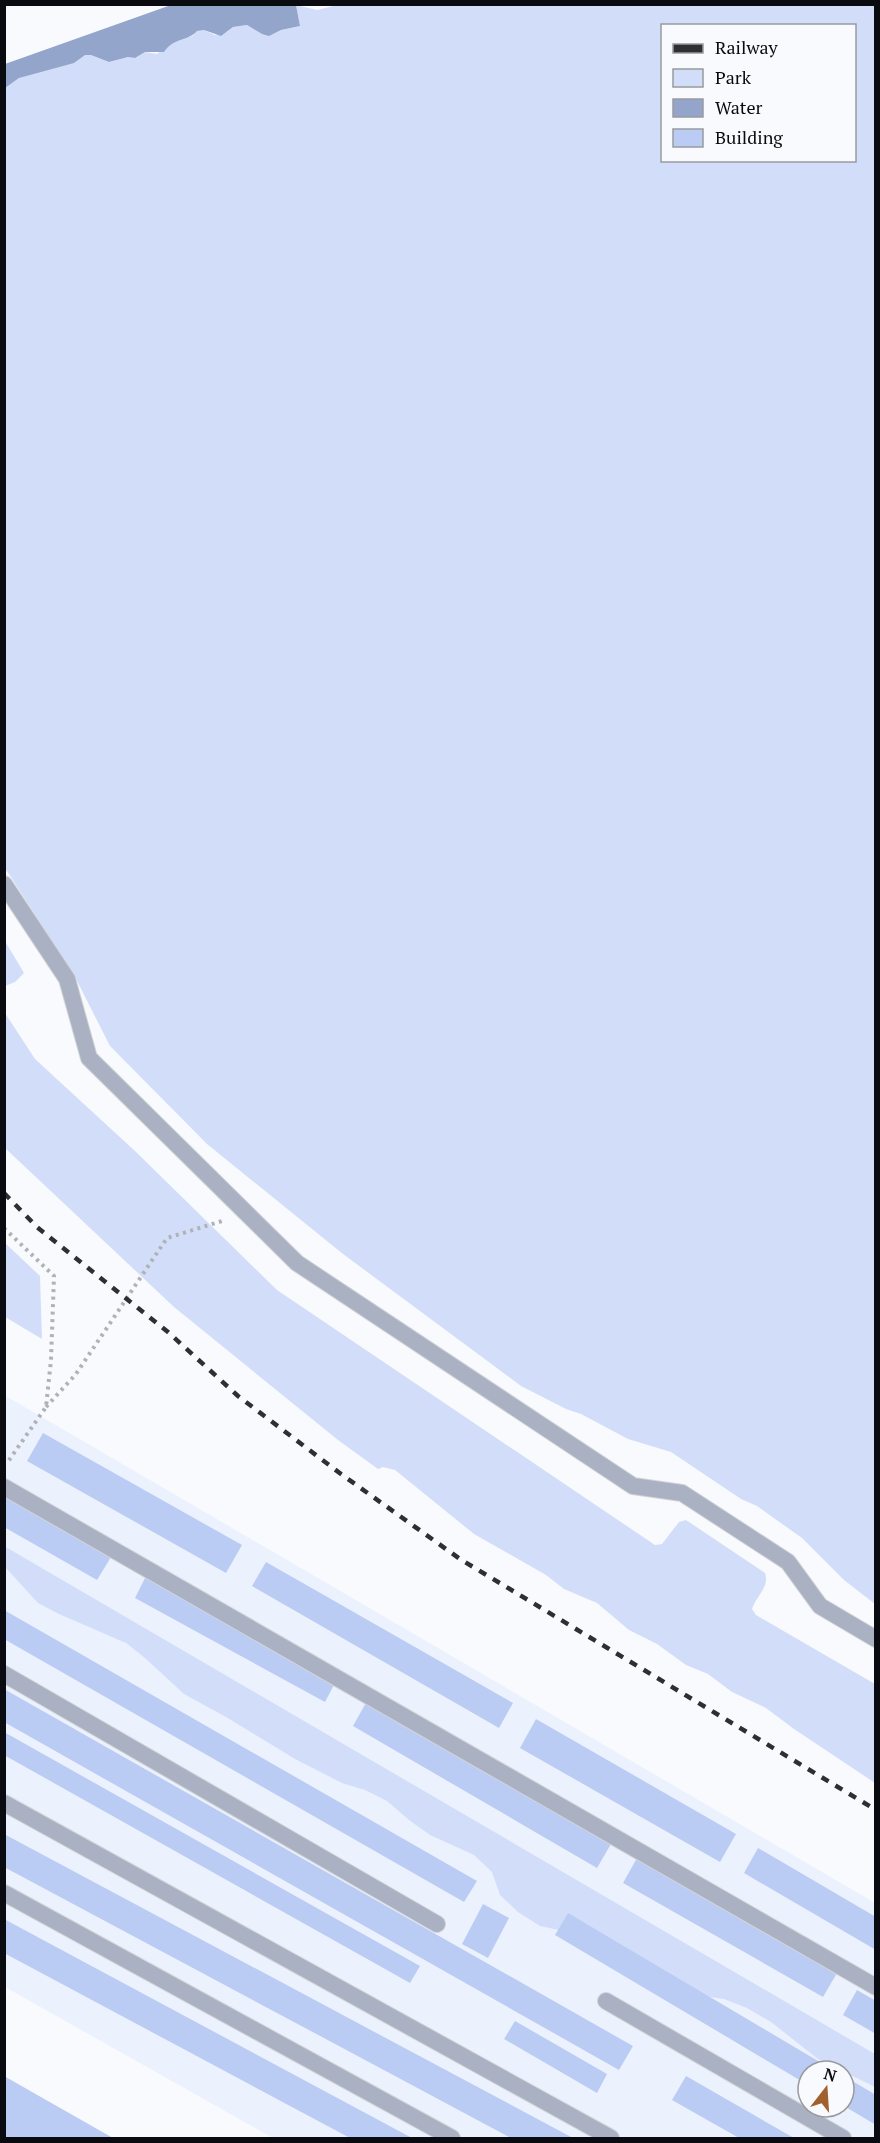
<svg xmlns="http://www.w3.org/2000/svg" width="880" height="2143" font-family="'PT Serif',serif">
	<style>
		.built { fill: #ebf1fd; fill-rule: evenodd }
		.green { fill: #d2def9; fill-rule: evenodd }
		.water { fill: #94a5cb }
		.building { fill: #bbccf4 }
		.lines { fill: none; stroke-linecap: round; stroke-linejoin: round }
		.lane-casing { stroke: #d3d4d7; stroke-width: 18 }
		.path { stroke: #b1b2b5; stroke-width: 4; stroke-dasharray: 3 4.5; stroke-linecap: butt }
		.lane { stroke: #a9b1c3; stroke-width: 16 }
		.rail { stroke: #2e2f34; stroke-width: 4.5; stroke-dasharray: 8 8; stroke-linecap: butt }
	</style>
	<rect width="100%" height="100%" fill="#f9fafd"/>
	<path class="built" d="M 4,1395 L 875,1903 L 875,2138 L 273,2138 L 5,1987 ZM 808,2071 L 844,2071 L 844,2107 L 808,2107 Z"/>
	<path class="green" d="M 342,4 L 875,5 L 875,1604 L 844,1580 L 802,1538 L 778,1521 L 757,1506 L 741,1499 L 671,1452 L 628,1439 L 581,1414 L 566,1409 L 521,1386 L 343,1254 L 207,1144 L 110,1046 L 76,979 L 9,874 L 5,869 L 4,88 L 19,78 L 85,55 L 91,55 L 109,62 L 128,57 L 135,58 L 145,52 L 157,54 L 172,42 L 192,36 L 197,31 L 204,30 L 215,35 L 227,32 L 233,27 L 247,25 L 262,34 L 275,33 L 281,30 L 300,26 L 296,5 L 317,10 ZM 662,26 L 854,26 L 854,160 L 662,160 Z
		M 5,941 L 24,973 L 15,982 L 5,986 Z
		M 5,1013 L 35,1059 L 135,1151 L 277,1290 L 655,1545 L 662,1544 L 679,1522 L 686,1520 L 765,1573 C 770,1587 756,1596 752,1609 L 756,1615 L 875,1684 L 875,1783 L 794,1729 L 766,1708 L 732,1692 L 708,1674 L 686,1665 L 657,1644 L 629,1630 L 597,1603 L 564,1589 L 546,1575 L 474,1534 L 395,1470 L 383,1467 L 378,1469 L 338,1440 L 174,1307 L 5,1148 Z
		M 4,1242 L 40,1276 L 42,1339 L 5,1317 Z
		M 4,1546 L 875,2054 L 875,2087 L 818,2059 L 771,2022 L 747,2008 L 724,1999 L 698,1995 L 564,1931 L 540,1926 L 518,1912 L 500,1895 L 492,1872 L 474,1855 L 430,1835 L 409,1820 L 387,1801 L 365,1790 L 342,1783 L 295,1759 L 226,1717 L 184,1694 L 145,1658 L 126,1643 L 59,1614 L 38,1603 L 5,1567 Z"/>
	<path class="water" d="M 171,5 L 296,5 L 300,26 L 281,30 L 269,36 L 262,34 L 247,25 L 233,27 L 221,36 L 204,30 L 197,31 C 187,42 174,37 164,52 L 145,52 L 135,58 L 128,57 L 109,62 L 91,55 L 85,55 L 74,63 L 19,78 L 5,88 L 5,64 Z"/>
	<path class="building" d="M 43,1433 L 242,1545 L 226,1573 L 27,1461 Z
		M 4,1496 L 111,1557 L 97,1580 L 4,1527 Z
		M 266,1562 L 513,1703 L 499,1728 L 252,1586 Z
		M 145,1578 L 335,1683 L 325,1702 L 135,1598 Z
		M 4,1610 L 477,1881 L 464,1902 L 4,1639 Z
		M 4,1689 L 633,2046 L 619,2070 L 4,1722 Z
		M 367,1701 L 611,1844 L 597,1868 L 353,1726 Z
		M 536,1719 L 736,1834 L 720,1862 L 520,1748 Z
		M 4,1732 L 420,1966 L 410,1983 L 4,1755 Z
		M 4,1834 L 573,2138 L 511,2138 L 4,1867 Z
		M 758,1848 L 876,1917 L 876,1950 L 744,1873 Z
		M 637,1858 L 837,1973 L 823,1997 L 623,1883 Z
		M 483,1904 L 509,1918 L 488,1958 L 462,1944 Z
		M 568,1913 L 835,2071 L 808,2071 L 808,2085 L 555,1935 Z
		M 4,1919 L 412,2138 L 350,2138 L 4,1953 Z
		M 857,1990 L 876,2001 L 876,2034 L 843,2015 Z
		M 515,2021 L 607,2074 L 597,2093 L 504,2039 Z
		M 4,2076 L 113,2138 L 4,2138 Z
		M 686,2076 L 794,2138 L 739,2138 L 672,2100 Z
		M 844,2076 L 876,2095 L 876,2125 L 844,2106 Z"/>
	<g class="lines">
		<defs>
			<path id="lane" d="M 4,884 L 67,979 L 89,1058 L 297,1263 L 633,1486 L 682,1493 L 788,1562 L 820,1606 L 876,1639
				M 4,1487 L 876,1987
				M 4,1674 L 437,1924
				M 4,1803 L 611,2138
				M 4,1893 L 452,2138
				M 606,2001 L 843,2138"/>
		</defs>
		<use href="#lane" class="lane-casing"/>
		<path class="path" d="M 4,1228 L 54,1276 L 51,1360 L 46,1407 L 7,1463
			M 46,1407 L 76,1374 L 167,1238 L 222,1221"/>
		<use href="#lane" class="lane"/>
		<path class="rail" d="M 4,1193 L 37,1227 L 168,1332 L 238,1396 L 341,1474 L 460,1559 L 876,1810"/>
	</g>
	<rect width="880" height="2143" fill="none" stroke="#0a0b10" stroke-width="12"/>
	<rect x="661" y="24" width="195" height="138" fill="#f9fafd" stroke="#999a9e" stroke-width="1.5"/>
	<rect x="673" y="44" width="30" height="9" fill="#2e2f34" stroke="#999a9e" stroke-width="1.5"/>
	<text x="715" y="54" font-size="18" fill="#0a0b10">Railway</text>
	<rect x="673" y="69" width="30" height="18" fill="#d2def9" stroke="#999a9e" stroke-width="1.5"/>
	<text x="715" y="84" font-size="18" fill="#0a0b10">Park</text>
	<rect x="673" y="99" width="30" height="18" fill="#94a5cb" stroke="#999a9e" stroke-width="1.5"/>
	<text x="715" y="114" font-size="18" fill="#0a0b10">Water</text>
	<rect x="673" y="129" width="30" height="18" fill="#bbccf4" stroke="#999a9e" stroke-width="1.5"/>
	<text x="715" y="144" font-size="18" fill="#0a0b10">Building</text>
	<g transform="translate(826 2089) rotate(17)"><circle r="28" fill="#f9fafd" stroke="#999a9e" stroke-width="1.5"/>
	<path d="M0-4.5L10 22L0 15L-10 22Z" fill="#a1602c"/>
	<text y="-9" font-size="16" font-weight="bold" text-anchor="middle" fill="#0a0b10">N</text>
	</g>
</svg>
